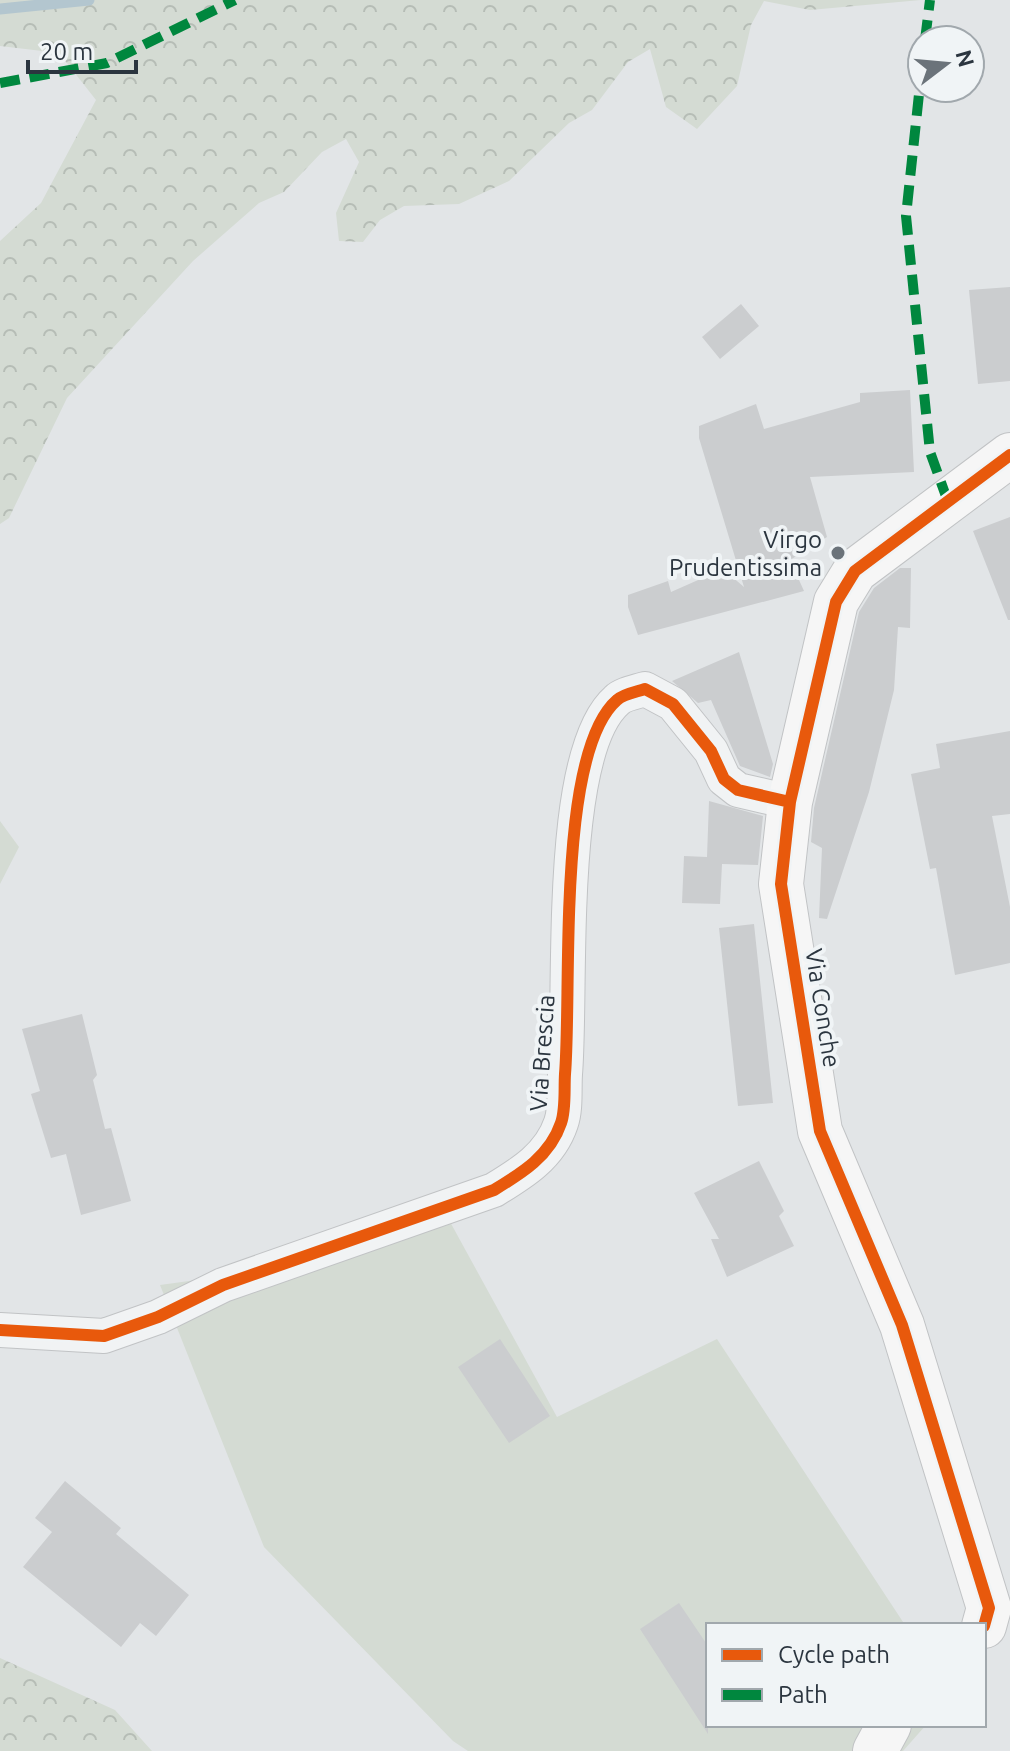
<svg xmlns="http://www.w3.org/2000/svg" width="1010" height="1751" font-family="Ubuntu,sans-serif">
	<style>
		.grass { fill: #d4dbd3 }
		.forest { fill: url(#forest-crowns) }
		.lines { fill: none; stroke-linecap: round; stroke-linejoin: round }
		.stream { stroke: #b3c6cf; stroke-width: 11 }
		.building { fill: #cbcdcf }
		.street-casing { stroke: #c1c3c5; stroke-width: 36 }
		.secondary-casing { stroke: #c1c3c5; stroke-width: 46 }
		.street { stroke: #f1f3f4; stroke-width: 34 }
		.secondary { stroke: #f6f6f6; stroke-width: 44 }
		.quiet { stroke: #00873e; stroke-width: 10; stroke-dasharray: 20 10; stroke-linecap: butt }
		.cycleway-casing { stroke: #f0f4f6; stroke-width: 17 }
		.cycleway { stroke: #e8590c; stroke-width: 12 }
		.poi-dot { fill: #6b737a; stroke: #f0f4f6; stroke-width: 3 }
		.labels { text-anchor: middle; dominant-baseline: central; stroke-width: 8; stroke-linejoin: round; paint-order: stroke }
		.poi-label { font-size: 24px; fill: #2b353f; stroke: #f0f4f6; text-anchor: end }
		.street-label { font-size: 24px; fill: #2b353f; stroke: #f0f4f6 }
	</style>
	<defs>
		<pattern id="forest-crowns" width="20" height="18" patternUnits="userSpaceOnUse" patternTransform="scale(2)"><rect width="20" height="18" fill="#d4dbd3"/><path d="M2 6a3 3 0 1 1 6 0M12 15a3 3 0 1 1 6 0" fill="none" stroke="#b6bdb6"/></pattern>
	</defs>
	<rect width="100%" height="100%" fill="#e2e5e7"/>
	<path class="grass" d="M 0,821 L 19,847 L 0,884 Z
		M 443,1209 L 557,1417 L 717,1339 L 905,1625 L 708,1625 L 708,1725 L 926,1725 L 903,1751 L 468,1751 L 453,1741 L 264,1547 L 160,1285 L 269,1270 Z"/>
	<path class="forest" d="M 0,0 L 921,0 L 810,10 L 764,1 L 751,25 L 737,86 L 697,129 L 666,107 L 650,49 L 628,62 L 592,110 L 569,123 L 509,181 L 459,204 L 404,206 L 380,220 L 363,242 L 339,241 L 336,213 L 359,162 L 346,139 L 322,152 L 284,192 L 259,203 L 193,261 L 67,398 L 9,518 L 0,524 L 0,241 L 41,203 L 96,100 L 59,53 L 0,46 Z
		M 0,1658 L 115,1710 L 152,1751 L 0,1751 Z"/>
	<g class="lines">
		<path class="stream" d="M 0,9 L 89,0"/>
	</g>
	<path class="building" d="M 1010,287 L 1010,381 L 978,384 L 969,290 Z
		M 741,304 L 759,326 L 720,359 L 702,337 Z
		M 910,390 L 914,472 L 810,477 L 827,537 L 790,560 L 804,591 L 638,635 L 628,607 L 628,595 L 668,581 L 671,592 L 723,569 L 744,587 L 699,438 L 699,426 L 756,404 L 764,429 L 860,402 L 860,393 Z
		M 1010,517 L 1010,620 L 1008,620 L 973,531 Z
		M 900,568 L 911,568 L 910,628 L 898,627 L 894,690 L 869,792 L 827,919 L 819,918 L 822,848 L 811,842 L 814,808 L 859,612 L 874,588 Z
		M 739,652 L 773,764 L 770,777 L 740,766 L 711,700 L 698,703 L 672,681 Z
		M 1010,731 L 1010,814 L 992,816 L 1010,907 L 1010,963 L 955,975 L 936,868 L 930,869 L 911,774 L 940,768 L 936,744 Z
		M 709,801 L 763,816 L 758,865 L 722,864 L 720,904 L 682,903 L 684,856 L 707,857 Z
		M 754,924 L 773,1103 L 738,1106 L 719,928 Z
		M 82,1014 L 97,1075 L 93,1080 L 105,1129 L 111,1128 L 131,1201 L 81,1215 L 66,1154 L 51,1158 L 31,1094 L 40,1091 L 22,1029 Z
		M 759,1161 L 784,1211 L 779,1216 L 794,1246 L 727,1277 L 711,1239 L 719,1239 L 694,1193 Z
		M 500,1339 L 550,1416 L 509,1443 L 458,1367 Z
		M 65,1481 L 121,1528 L 116,1534 L 189,1595 L 156,1636 L 140,1623 L 121,1647 L 23,1567 L 52,1532 L 35,1518 Z
		M 679,1603 L 708,1646 L 708,1734 L 640,1629 Z"/>
	<g class="lines">
		<defs>
			<path id="street" d="M 0,1330 L 104,1336 L 158,1317 L 223,1285 L 494,1190 C 522,1173 550,1156 561,1123 C 566,1109 564,1089 565,1074 C 572,991 556,753 617,700 C 623,694 636,692 645,689 L 673,704 L 711,751 L 724,779 L 738,790 L 790,802"/>
			<path id="secondary" d="M 984,1626 L 989,1608 L 902,1325 L 820,1131 L 781,884 L 790,802 L 836,602 L 855,571 L 1010,455
				M 875,1751 L 889,1725"/>
		</defs>
		<use href="#street" class="street-casing"/>
		<use href="#secondary" class="secondary-casing"/>
		<use href="#street" class="street"/>
		<use href="#secondary" class="secondary"/>
		<path class="quiet" d="M 925,40 L 930,0
			M 922,66 L 906,216 L 930,452 L 947,499
			M 0,83 L 107,63 L 235,0"/>
		<defs>
			<path id="cycleway" d="M 0,1330 L 104,1336 L 158,1317 L 223,1285 L 494,1190 C 522,1173 550,1156 561,1123 C 566,1109 564,1089 565,1074 C 572,991 556,753 617,700 C 623,694 636,692 645,689 L 673,704 L 711,751 L 724,779 L 738,790 L 790,802
				M 984,1626 L 989,1608 L 902,1325 L 820,1131 L 781,884 L 790,802 L 836,602 L 855,571 L 1010,455"/>
		</defs>
		<use href="#cycleway" class="cycleway-casing"/>
		<use href="#cycleway" class="cycleway"/>
	</g>
	<circle class="poi-dot" cx="838" cy="553" r="8"/>
	<g class="labels">
		<g class="poi-label">
			<text x="822" y="539">Virgo<tspan x="822" dy="28">Prudentissima</tspan></text>
		</g>
		<g class="street-label">
			<text transform="translate(823 1008) rotate(81)">Via Conche</text>
			<text transform="translate(542 1053) rotate(-86)">Via Brescia</text>
		</g>
	</g>
	<rect x="706" y="1623" width="280" height="104" fill="#f0f4f6" stroke="#a1a8ad" stroke-width="2"/>
	<rect x="722" y="1649" width="40" height="12" fill="#e8590c" stroke="#a1a8ad" stroke-width="2"/>
	<text x="778" y="1663" font-size="24" fill="#2b353f">Cycle path</text>
	<rect x="722" y="1689" width="40" height="12" fill="#00873e" stroke="#a1a8ad" stroke-width="2"/>
	<text x="778" y="1703" font-size="24" fill="#2b353f">Path</text>
	<g transform="translate(946 64) rotate(74)"><circle r="38" fill="#f0f4f6" stroke="#a1a8ad" stroke-width="2"/>
	<path d="M0-6L14 30L0 20L-14 30Z" fill="#6b737a"/>
	<text y="-12" font-size="22" font-weight="bold" text-anchor="middle" fill="#2b353f">N</text>
	</g>
	<path d="M28 60v12h108v-12" fill="none" stroke="#2b353f" stroke-width="4"/>
	<text x="40" y="60" font-size="24" fill="#2b353f" stroke="#f0f4f6" stroke-width="6" paint-order="stroke">20 m</text>
</svg>
